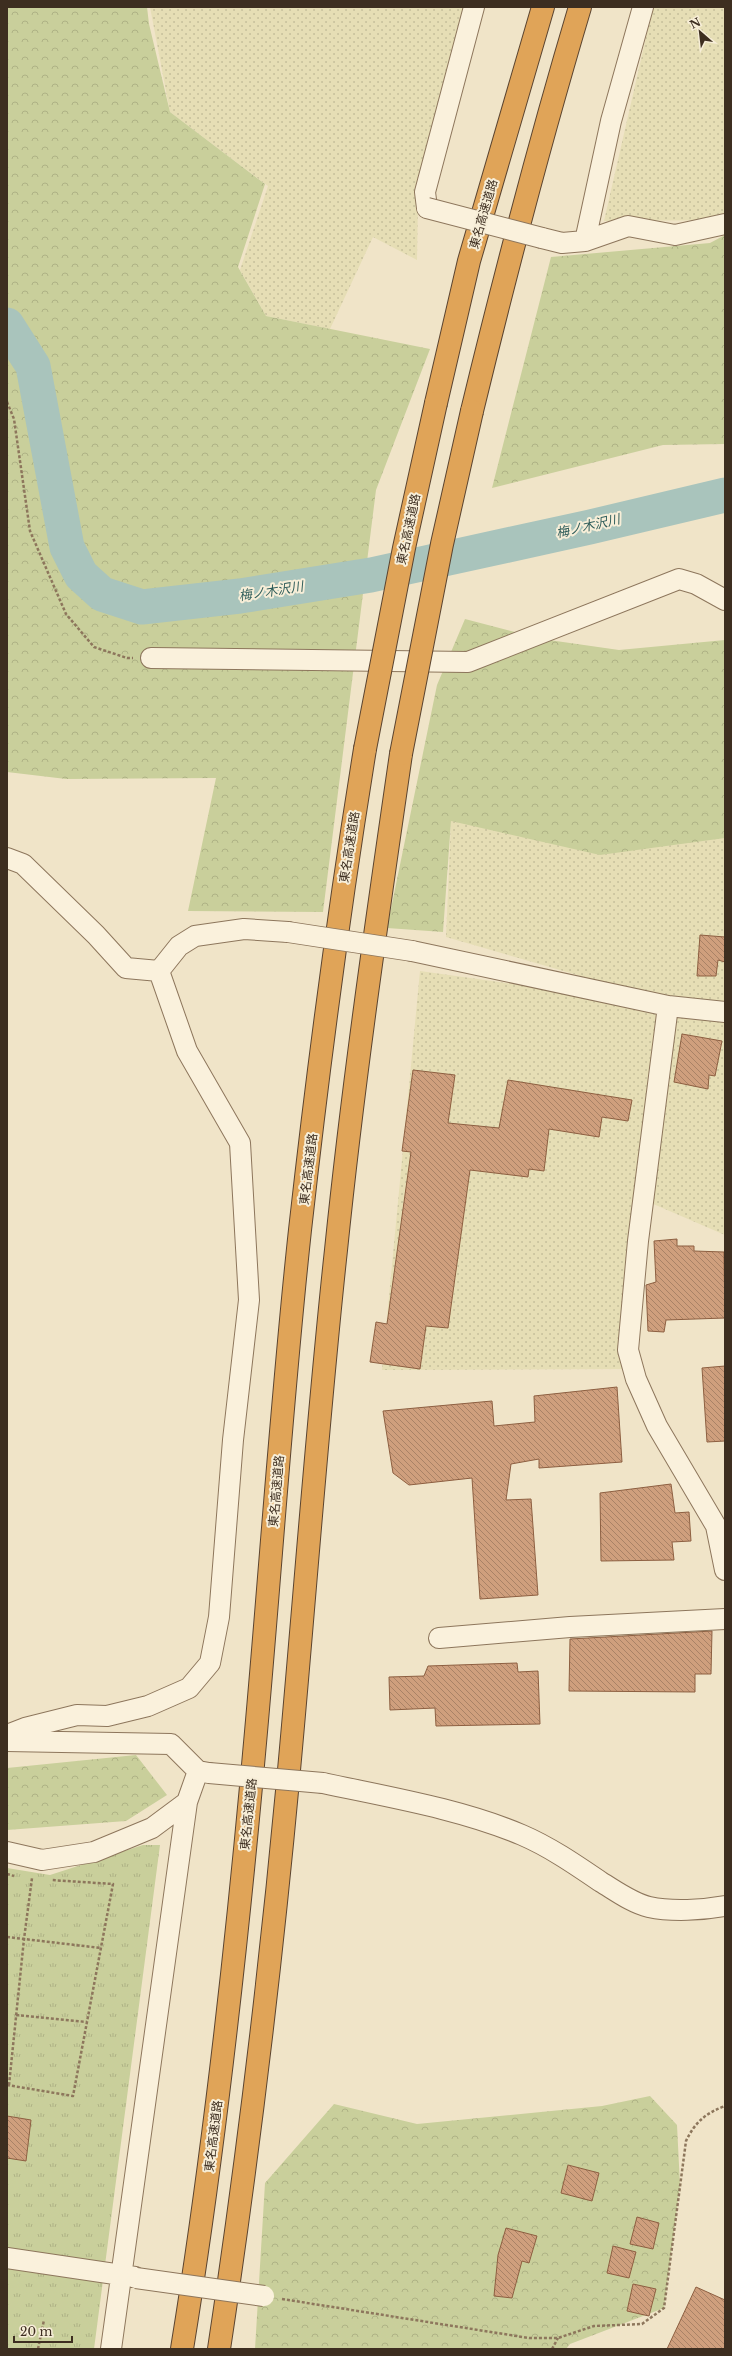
<svg xmlns="http://www.w3.org/2000/svg" width="732" height="2356" font-family="'Libre Baskerville','Noto Sans JP',serif">
	<style>
		.farmland { fill: url(#farmland-dots) }
		.grass { fill: url(#grass-tufts) }
		.forest { fill: url(#forest-crowns) }
		.lines { fill: none; stroke-linecap: round; stroke-linejoin: round }
		.river { stroke: #a9c4bc; stroke-width: 35 }
		.building { fill: url(#building-back-hatch); stroke: #8d5f41 }
		.minor-casing { stroke: #8d765c; stroke-width: 22 }
		.highway-casing { stroke: #5b4430; stroke-width: 24 }
		.path { stroke: #8d765c; stroke-width: 2.5; stroke-dasharray: 3 2; stroke-linecap: butt }
		.minor { stroke: #faf1dc; stroke-width: 20 }
		.highway { stroke: #e0a458; stroke-width: 22 }
		.minor-bridge-casing { stroke: #8d765c; stroke-width: 22; stroke-linecap: butt }
		.highway-bridge-casing { stroke: #5b4430; stroke-width: 24; stroke-linecap: butt }
		.minor-bridge { stroke: #faf1dc; stroke-width: 20 }
		.highway-bridge { stroke: #e0a458; stroke-width: 22 }
		.labels { text-anchor: middle; dominant-baseline: central; stroke-width: 4; stroke-linejoin: round; paint-order: stroke }
		.street-label { font-size: 12px; fill: #3d2e20; stroke: #f7eed8 }
		.water-label { font-size: 13px; font-style: italic; fill: #2f5d5a; stroke: #f7eed8 }
	</style>
	<defs>
		<pattern id="farmland-dots" width="8" height="8" patternUnits="userSpaceOnUse"><rect width="8" height="8" fill="#e6deb5"/><path d="M2 2h.1M6 6h.1" fill="none" stroke="#c6bf9b" stroke-width="1.8" stroke-linecap="round"/></pattern>
		<pattern id="grass-tufts" width="24" height="20" patternUnits="userSpaceOnUse"><rect width="24" height="20" fill="#c9cf9b"/><path d="M3 7l-1-3M5 7V3M7 7l1-3M15 17l-1-3M17 17v-4M19 17l1-3" fill="none" stroke="#aeb285"/></pattern>
		<pattern id="forest-crowns" width="20" height="18" patternUnits="userSpaceOnUse"><rect width="20" height="18" fill="#c9cf9b"/><path d="M2 6a3 3 0 1 1 6 0M12 15a3 3 0 1 1 6 0" fill="none" stroke="#aeb285"/></pattern>
		<pattern id="building-back-hatch" width="6" height="6" patternUnits="userSpaceOnUse"><rect width="6" height="6" fill="#cf9f7d"/><path d="M-1 5l2 2M0 0l6 6M5-1l2 2" fill="none" stroke="#a98266"/></pattern>
	</defs>
	<rect width="100%" height="100%" fill="#f0e4c8"/>
	<path class="farmland" d="M 150,7 L 465,7 L 418,201 L 417,260 L 373,237 L 330,329 L 266,316 L 240,270 L 268,186 L 170,112 Z
		M 653,7 L 725,7 L 725,220 L 604,221 Z
		M 451,821 L 725,832 L 725,1004 L 678,1004 L 446,937 Z
		M 420,971 L 658,1004 L 633,1369 L 382,1370 Z
		M 667,1016 L 725,1022 L 725,1235 L 651,1203 Z"/>
	<path class="grass" d="M 143,1845 L 160,1845 L 94,2349 L 7,2349 L 7,1868 L 50,1875 Z"/>
	<path class="forest" d="M 7,7 L 147,7 L 149,24 L 170,112 L 265,184 L 238,267 L 266,316 L 430,349 L 376,490 L 323,912 L 188,911 L 216,778 L 66,779 L 7,772 Z
		M 725,235 L 725,444 L 663,445 L 492,488 L 551,257 L 710,243 Z
		M 465,619 L 542,639 L 619,650 L 725,640 L 725,838 L 600,855 L 451,821 L 443,932 L 387,928 L 437,685 Z
		M 136,1755 L 167,1795 L 126,1821 L 7,1830 L 7,1768 Z
		M 650,2096 L 677,2125 L 680,2185 L 664,2308 L 570,2344 L 566,2349 L 255,2349 L 265,2183 L 334,2104 L 417,2124 L 602,2106 Z"/>
	<g class="lines">
		<path class="river" d="M 7,325 L 33,366 L 67,547 L 81,575 L 102,594 L 142,607 L 240,596 L 371,575 L 590,527 L 725,495"/>
	</g>
	<path class="building" d="M 700,935 L 725,937 L 725,962 L 718,960 L 716,976 L 697,976 Z
		M 682,1034 L 722,1041 L 715,1076 L 709,1075 L 708,1089 L 674,1082 Z
		M 413,1070 L 455,1075 L 448,1123 L 499,1128 L 508,1080 L 632,1100 L 628,1121 L 602,1117 L 599,1137 L 549,1129 L 544,1171 L 529,1169 L 528,1177 L 470,1170 L 448,1328 L 426,1326 L 420,1369 L 370,1362 L 376,1322 L 387,1324 L 411,1152 L 402,1151 Z
		M 677,1239 L 677,1246 L 694,1246 L 694,1251 L 724,1252 L 725,1318 L 666,1320 L 664,1332 L 648,1331 L 646,1285 L 656,1282 L 654,1241 Z
		M 725,1366 L 725,1441 L 707,1442 L 702,1368 Z
		M 617,1387 L 622,1462 L 539,1468 L 539,1459 L 511,1464 L 506,1500 L 531,1499 L 538,1595 L 480,1599 L 472,1478 L 409,1485 L 393,1473 L 383,1411 L 492,1401 L 494,1426 L 535,1422 L 534,1396 Z
		M 671,1484 L 675,1513 L 689,1512 L 691,1541 L 672,1542 L 674,1560 L 601,1561 L 600,1493 Z
		M 712,1631 L 711,1674 L 695,1674 L 695,1692 L 569,1691 L 570,1639 Z
		M 517,1663 L 518,1672 L 538,1671 L 540,1724 L 436,1726 L 435,1708 L 390,1710 L 389,1677 L 424,1676 L 428,1666 Z
		M 7,2116 L 31,2120 L 26,2161 L 7,2158 Z
		M 568,2165 L 599,2173 L 592,2201 L 561,2193 Z
		M 637,2217 L 659,2223 L 653,2249 L 630,2244 Z
		M 506,2228 L 537,2236 L 529,2263 L 522,2261 L 512,2298 L 494,2296 L 498,2255 Z
		M 613,2246 L 636,2252 L 629,2278 L 607,2273 Z
		M 633,2284 L 656,2289 L 649,2316 L 627,2311 Z
		M 696,2287 L 725,2300 L 725,2349 L 667,2349 Z"/>
	<g class="lines">
		<defs>
			<path id="minor" d="M 427,208 L 425,192 L 474,7
				M 542,238 L 562,243 L 585,241 L 628,226 L 675,235 L 725,224
				M 585,241 L 611,121 L 643,7
				M 151,658 L 468,662 L 679,579 L 696,584 L 725,600
				M 7,858 L 23,864 L 96,935 L 126,968 L 159,971 L 179,946 L 195,936 L 244,929 L 288,932
				M 412,951 L 668,1006 L 725,1012
				M 668,1006 L 638,1241 L 628,1350 L 636,1379 L 657,1426 L 716,1526 L 725,1570
				M 439,1638 L 570,1627 L 725,1619
				M 7,1735 L 25,1728 L 77,1715 L 107,1716 L 148,1706 L 189,1688 L 210,1663 L 219,1617 L 233,1440 L 249,1300 L 240,1143 L 187,1051 L 159,971
				M 7,1741 L 171,1744 L 198,1771 L 209,1773
				M 323,1783 C 388,1797 461,1809 522,1835 C 550,1847 576,1865 601,1882 C 616,1891 632,1903 649,1907 C 672,1912 703,1910 725,1906
				M 7,1852 L 42,1860 L 94,1852 L 152,1828 L 187,1802
				M 7,2258 L 135,2277
				M 111,2349 L 187,1802 L 198,1771"/>
			<path id="highway" d="M 436,403 L 469,261 L 543,7
				M 472,411 C 505,275 540,141 580,7
				M 182,2349 C 214,2152 236,1953 254,1754 C 270,1580 281,1405 300,1230 C 318,1069 339,909 365,749
				M 219,2349 C 249,2150 273,1949 291,1748 C 306,1582 318,1416 336,1250 C 353,1084 377,919 401,754"/>
		</defs>
		<use href="#minor" class="minor-casing"/>
		<use href="#highway" class="highway-casing"/>
		<path class="path" d="M 7,402 L 14,419 L 30,531 L 66,614 L 94,647 L 127,658 L 133,658
			M 7,1874 L 14,1876
			M 7,1937 L 101,1948
			M 16,2015 L 87,2022
			M 7,2085 L 73,2096 L 113,1884 L 51,1880
			M 9,2085 L 24,1939 L 32,1878
			M 282,2299 L 529,2338 L 558,2338 L 594,2326 L 642,2324 L 664,2308 L 686,2141 C 695,2122 706,2113 725,2106
			M 38,2349 L 44,2320
			M 552,2349 L 558,2338"/>
		<use href="#minor" class="minor"/>
		<use href="#highway" class="highway"/>
		<defs>
			<path id="minor-bridge" d="M 427,208 L 542,238
				M 288,932 L 412,951
				M 209,1773 L 323,1783
				M 136,2278 L 264,2296"/>
			<path id="highway-bridge" d="M 365,749 L 404,548 L 436,403
				M 401,754 L 442,544 L 472,411"/>
		</defs>
		<use href="#minor-bridge" class="minor-bridge-casing"/>
		<use href="#highway-bridge" class="highway-bridge-casing"/>
		<use href="#minor-bridge" class="minor-bridge"/>
		<use href="#highway-bridge" class="highway-bridge"/>
	</g>
	<g class="labels">
		<g class="street-label">
			<text transform="translate(483 214) rotate(-74)">東名高速道路</text>
			<text transform="translate(408 529) rotate(-78)">東名高速道路</text>
			<text transform="translate(349 847) rotate(-81)">東名高速道路</text>
			<text transform="translate(308 1169) rotate(-83)">東名高速道路</text>
			<text transform="translate(276 1491) rotate(-85)">東名高速道路</text>
			<text transform="translate(248 1814) rotate(-84)">東名高速道路</text>
			<text transform="translate(213 2136) rotate(-83)">東名高速道路</text>
		</g>
		<g class="water-label">
			<text transform="translate(588 526) rotate(-13)">梅ノ木沢川</text>
			<text transform="translate(271 591) rotate(-9)">梅ノ木沢川</text>
		</g>
	</g>
	<rect width="732" height="2356" fill="none" stroke="#3d2e20" stroke-width="16"/>
	<g transform="translate(700 32) rotate(332)" stroke="#f7eed8" stroke-width="3" paint-order="stroke">
	<path d="M0-3L7 15L0 10L-7 15Z" fill="#3d2e20"/>
	<text y="-6" font-size="11" font-weight="bold" text-anchor="middle" fill="#3d2e20">N</text>
	</g>
	<path d="M14 2336v6h58v-6" fill="none" stroke="#3d2e20" stroke-width="2"/>
	<text x="20" y="2336" font-size="12" fill="#3d2e20" stroke="#f7eed8" stroke-width="3" paint-order="stroke">20 m</text>
</svg>
